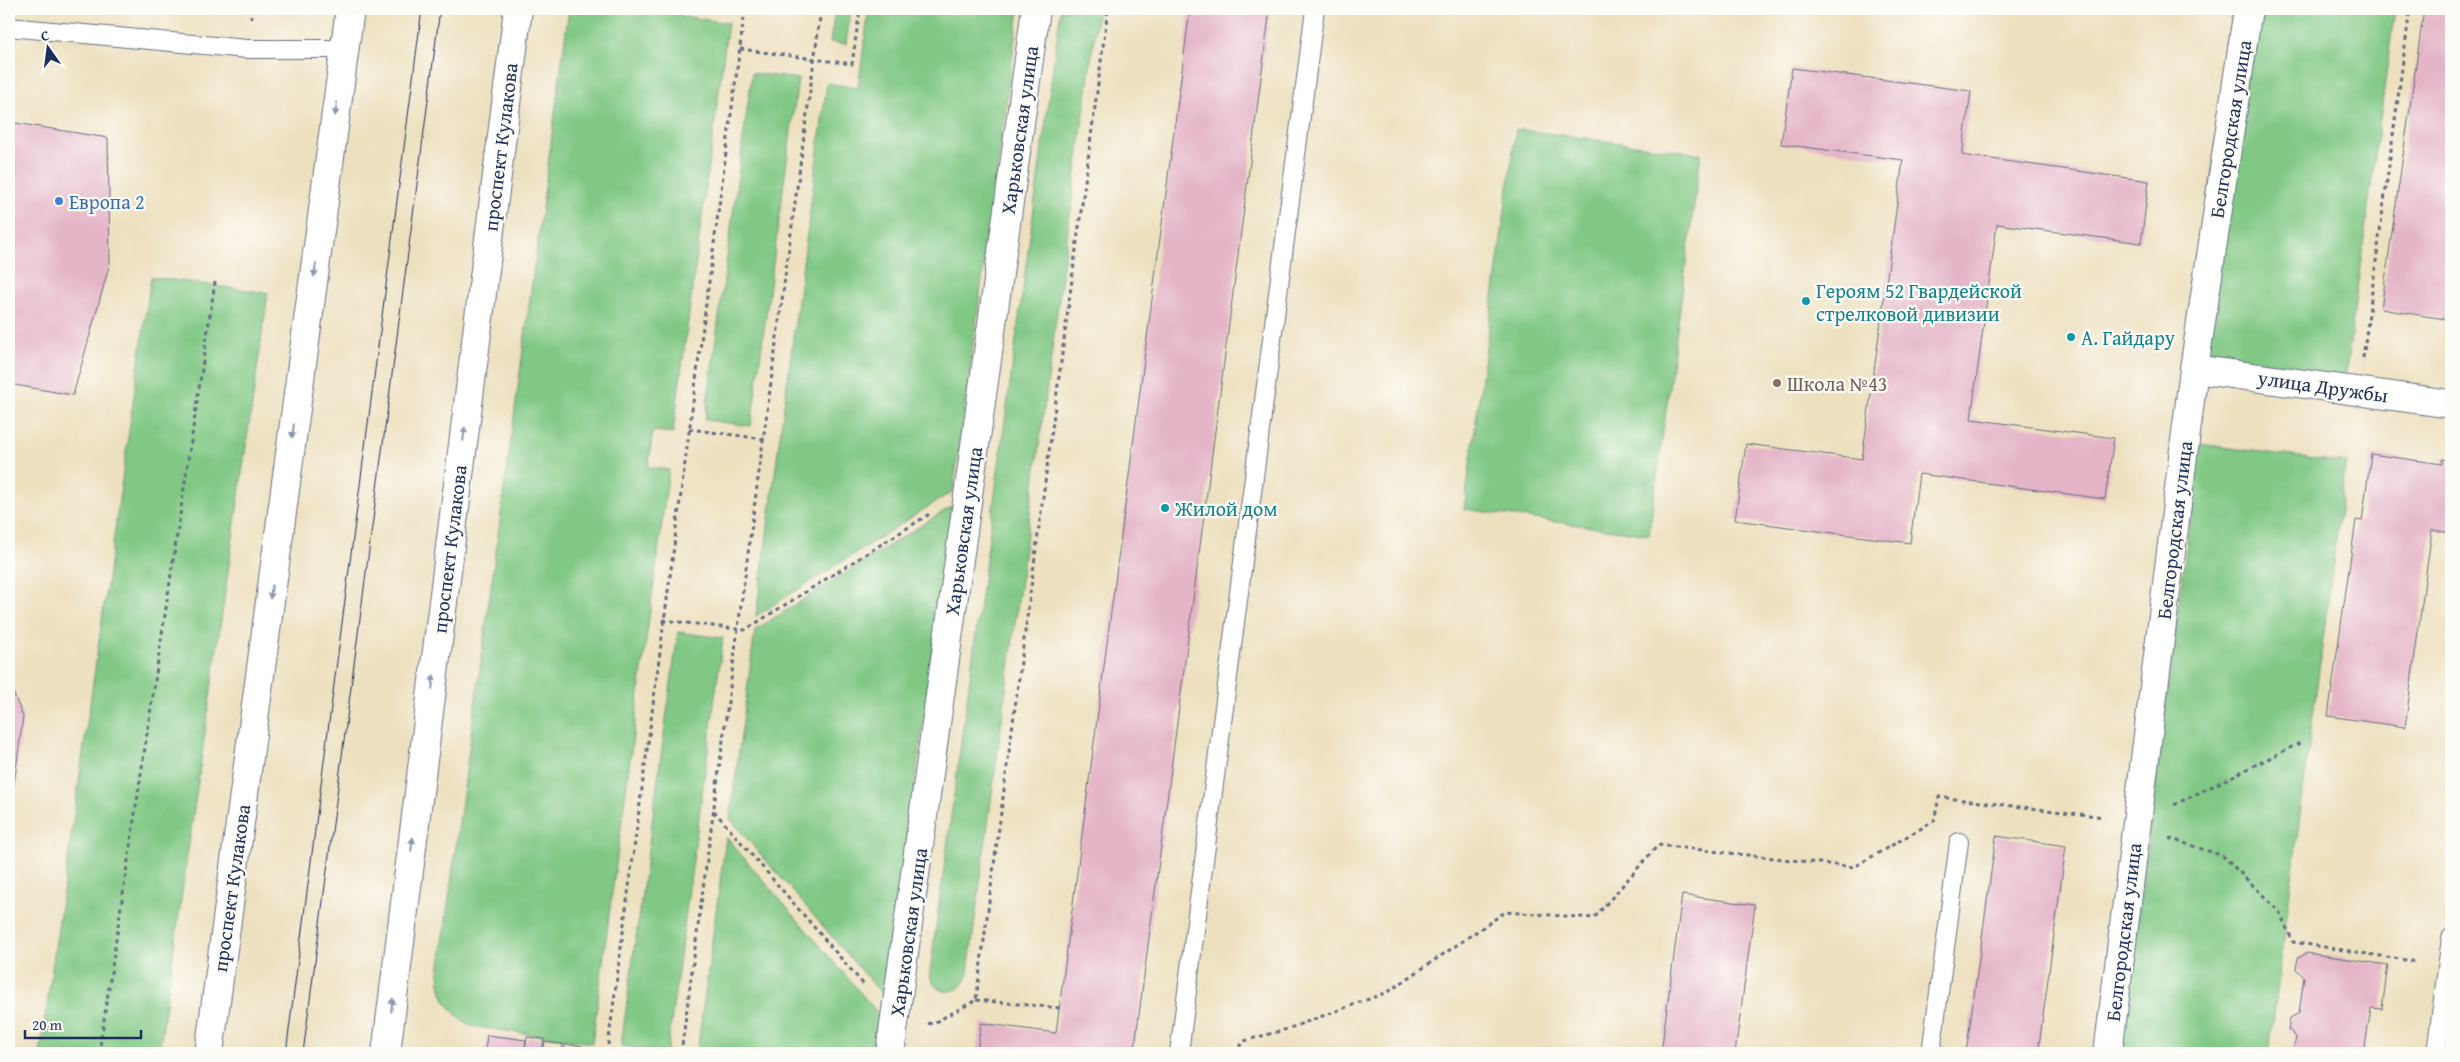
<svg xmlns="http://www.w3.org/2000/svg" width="2460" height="1062" font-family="'Gentium Book Plus',serif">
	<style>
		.green { fill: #80c884; stroke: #4e7c71 }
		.building { fill: #e4b4c7 }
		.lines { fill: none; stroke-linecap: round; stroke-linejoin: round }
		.lane-casing { stroke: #646d80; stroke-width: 20 }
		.street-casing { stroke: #646d80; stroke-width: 30 }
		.secondary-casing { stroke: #646d80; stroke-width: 30 }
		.primary-casing { stroke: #646d80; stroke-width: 30 }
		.path { stroke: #646d80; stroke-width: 3; stroke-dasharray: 4 4; stroke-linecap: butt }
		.lane { stroke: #fff; stroke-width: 18 }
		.street { stroke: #fff; stroke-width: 28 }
		.secondary { stroke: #fff; stroke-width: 28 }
		.primary { stroke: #fff; stroke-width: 28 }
		.tram { stroke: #1b2f5e; stroke-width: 1 }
		.oneway { fill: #8d97ae }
		.shop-dot { fill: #3f7fe0; stroke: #fdfcf7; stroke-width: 2 }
		.culture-dot { fill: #0f9aa8; stroke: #fdfcf7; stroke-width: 2 }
		.education-dot { fill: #8d6e63; stroke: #fdfcf7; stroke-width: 2 }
		.labels { text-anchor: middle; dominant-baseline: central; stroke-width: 4.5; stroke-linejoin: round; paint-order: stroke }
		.street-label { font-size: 20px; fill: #1b2f5e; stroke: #fdfcf7 }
		.shop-label { font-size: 20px; fill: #366cbe; stroke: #fdfcf7; text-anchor: start }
		.culture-label { font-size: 20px; fill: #0d838f; stroke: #fdfcf7; text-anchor: start }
		.education-label { font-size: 20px; fill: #785e54; stroke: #fdfcf7; text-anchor: start }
	</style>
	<rect width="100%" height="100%" fill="#fdfcf7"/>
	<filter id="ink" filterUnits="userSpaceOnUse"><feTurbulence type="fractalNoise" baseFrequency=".02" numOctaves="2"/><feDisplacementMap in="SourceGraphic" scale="10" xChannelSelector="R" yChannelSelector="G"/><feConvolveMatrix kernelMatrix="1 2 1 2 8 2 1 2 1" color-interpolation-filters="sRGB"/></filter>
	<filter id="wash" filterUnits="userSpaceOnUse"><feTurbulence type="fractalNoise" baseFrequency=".0096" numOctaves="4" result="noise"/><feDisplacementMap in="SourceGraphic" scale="20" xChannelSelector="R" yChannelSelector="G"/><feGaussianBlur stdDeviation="1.12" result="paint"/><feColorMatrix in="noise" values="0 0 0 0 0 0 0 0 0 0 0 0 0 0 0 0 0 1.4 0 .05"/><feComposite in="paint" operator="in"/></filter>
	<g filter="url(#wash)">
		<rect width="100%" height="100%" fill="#ede0bf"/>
		<path class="green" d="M 569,9 L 682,9 L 681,16 L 728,23 L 673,433 L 653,431 L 648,467 L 669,470 L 592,1043 L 471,1026 C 449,1012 440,998 439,972 Z
			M 835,9 L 851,9 L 846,44 L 830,42 Z
			M 869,9 L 1019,9 L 953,491 L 756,616 L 827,83 L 858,88 Z
			M 1061,9 L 1098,9 L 967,979 C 956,998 931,995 930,971 Z
			M 2234,9 L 2395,9 L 2345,378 L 2187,357 Z
			M 752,73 L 798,79 L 751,426 L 705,420 Z
			M 1516,129 L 1701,154 L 1649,535 L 1464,509 Z
			M 151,277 L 268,293 L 159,1053 L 40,1053 Z
			M 2200,444 L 2346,463 L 2269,1053 L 2120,1053 Z
			M 952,506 L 886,999 L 730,819 L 755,630 Z
			M 678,632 L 723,638 L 667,1053 L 621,1046 Z
			M 726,837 L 883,1019 L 878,1053 L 697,1053 Z"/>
		<g id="blocks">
			<path class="building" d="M 1190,9 L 1270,9 L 1134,1053 L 977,1053 L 981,1023 L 1056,1033 Z
				M 2424,9 L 2451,9 L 2451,320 L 2381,309 Z
				M 1792,68 L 1971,91 L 1962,155 L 2149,181 L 2141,243 L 1997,224 L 1971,419 L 2114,438 L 2105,499 L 1919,474 L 1910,543 L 1735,520 L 1746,444 L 1862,459 L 1903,160 L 1781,144 Z
				M 9,122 L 108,138 L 110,263 L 73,395 L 9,384 Z
				M 2371,454 L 2442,464 L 2442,459 L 2451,461 L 2451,533 L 2432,530 L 2405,727 L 2328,716 L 2356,520 L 2362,521 Z
				M 9,682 L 23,717 L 10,815 L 9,815 Z
				M 1996,836 L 2066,846 L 2038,1053 L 1966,1053 Z
				M 1682,895 L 1755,905 L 1735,1053 L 1661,1053 Z
				M 2307,953 L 2388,965 L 2382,1009 L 2371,1008 L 2364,1053 L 2293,1053 L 2296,1037 L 2288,1029 L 2290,1018 L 2299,1013 L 2304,977 L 2296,969 L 2298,958 Z
				M 487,1035 L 526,1040 L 524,1053 L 485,1051 Z
				M 527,1037 L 544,1039 L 542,1053 L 525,1051 Z
				M 545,1042 L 563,1044 L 562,1053 L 543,1053 Z
				M 565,1044 L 583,1046 L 582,1053 L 564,1053 Z"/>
		</g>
	</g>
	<g filter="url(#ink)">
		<use href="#blocks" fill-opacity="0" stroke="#646d80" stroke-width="1"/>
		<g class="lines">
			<defs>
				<path id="lane" d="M 9,27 L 247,49 L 345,49
					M 1179,1053 L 1315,9
					M 1931,1053 L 1959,842
					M 2436,1053 L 2451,938"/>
				<path id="street" d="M 2108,1053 L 2194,369 L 2248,9"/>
				<path id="secondary" d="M 2194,369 L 2451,404
					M 890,1053 L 1036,9"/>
				<path id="primary" d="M 209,1053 L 350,9
					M 386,1053 L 518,9"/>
			</defs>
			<use href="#lane" class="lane-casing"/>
			<use href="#street" class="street-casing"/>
			<use href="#secondary" class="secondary-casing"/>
			<use href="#primary" class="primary-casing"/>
			<path class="path" d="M 251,19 L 252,9
				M 740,49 L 852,64 L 860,9
				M 2363,358 L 2410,9
				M 689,429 L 764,439
				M 663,620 L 745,630 L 931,513
				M 2174,805 L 2302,742
				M 714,811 L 864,985
				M 2169,838 L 2223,856 L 2279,911 L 2293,942 L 2418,962
				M 976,1000 L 1060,1008
				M 928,1023 L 932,1024 L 976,1000 L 1108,9
				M 99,1053 L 215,282
				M 607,1053 L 745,9
				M 681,1053 L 821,9
				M 1234,1053 L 1244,1041 L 1287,1029 L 1388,992 L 1505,912 L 1594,918 L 1658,845 L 1854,867 L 1934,821 L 1939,797 L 2104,817"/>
			<use href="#lane" class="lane"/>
			<use href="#street" class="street"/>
			<use href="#secondary" class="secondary"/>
			<use href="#primary" class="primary"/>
			<path class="tram" d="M 286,1053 L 422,9
				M 303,1053 L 440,9"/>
		</g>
		<defs><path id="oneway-solid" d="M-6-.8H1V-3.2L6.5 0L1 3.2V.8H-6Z" transform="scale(1.25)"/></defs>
		<g class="oneway">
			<use href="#oneway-solid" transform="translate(336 109) rotate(98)"/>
			<use href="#oneway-solid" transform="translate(315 270) rotate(98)"/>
			<use href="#oneway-solid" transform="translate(293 431) rotate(98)"/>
			<use href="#oneway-solid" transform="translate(464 434) rotate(-83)"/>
			<use href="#oneway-solid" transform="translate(271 592) rotate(98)"/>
			<use href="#oneway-solid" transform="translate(433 682) rotate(-83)"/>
			<use href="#oneway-solid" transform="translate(412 844) rotate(-83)"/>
			<use href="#oneway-solid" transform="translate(392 1005) rotate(-83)"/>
		</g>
	</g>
	<circle class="shop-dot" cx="59" cy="201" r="5"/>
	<g class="culture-dot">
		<circle cx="1806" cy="301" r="5"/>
		<circle cx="2071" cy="337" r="5"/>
		<circle cx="1165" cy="508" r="5"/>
	</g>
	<circle class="education-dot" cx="1777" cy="383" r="5"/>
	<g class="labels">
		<g class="street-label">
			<text transform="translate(2230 129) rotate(-81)">Белгородская улица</text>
			<text transform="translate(1019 130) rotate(-82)">Харьковская улица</text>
			<text transform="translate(500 147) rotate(-83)">проспект Кулакова</text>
			<text transform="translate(2323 386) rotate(8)">улица Дружбы</text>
			<text transform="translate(2174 530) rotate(-83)">Белгородская улица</text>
			<text transform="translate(963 531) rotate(-82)">Харьковская улица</text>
			<text transform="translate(449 549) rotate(-83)">проспект Кулакова</text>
			<text transform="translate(231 888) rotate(-82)">проспект Кулакова</text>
			<text transform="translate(908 932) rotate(-82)">Харьковская улица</text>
			<text transform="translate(2123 932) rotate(-83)">Белгородская улица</text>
		</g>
		<g class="shop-label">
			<text x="69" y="201">Европа 2</text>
		</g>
		<g class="culture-label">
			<text x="1816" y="290">Героям 52 Гвардейской<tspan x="1816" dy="23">стрелковой дивизии</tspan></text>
			<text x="2081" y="337">А. Гайдару</text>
			<text x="1175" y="508">Жилой дом</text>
		</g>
		<g class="education-label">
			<text x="1787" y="383">Школа №43</text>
		</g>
	</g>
	<rect width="2460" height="1062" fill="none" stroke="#fdfcf7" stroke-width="30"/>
	<g transform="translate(48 48) rotate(346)" stroke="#fdfcf7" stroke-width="4" paint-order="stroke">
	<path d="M0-4L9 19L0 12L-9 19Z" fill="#1b2f5e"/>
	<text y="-8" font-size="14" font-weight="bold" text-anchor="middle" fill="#1b2f5e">С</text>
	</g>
	<path d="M25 1030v8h116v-8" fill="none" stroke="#1b2f5e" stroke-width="2.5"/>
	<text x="32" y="1030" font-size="15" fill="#1b2f5e" stroke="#fdfcf7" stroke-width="4" paint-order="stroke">20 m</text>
</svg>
